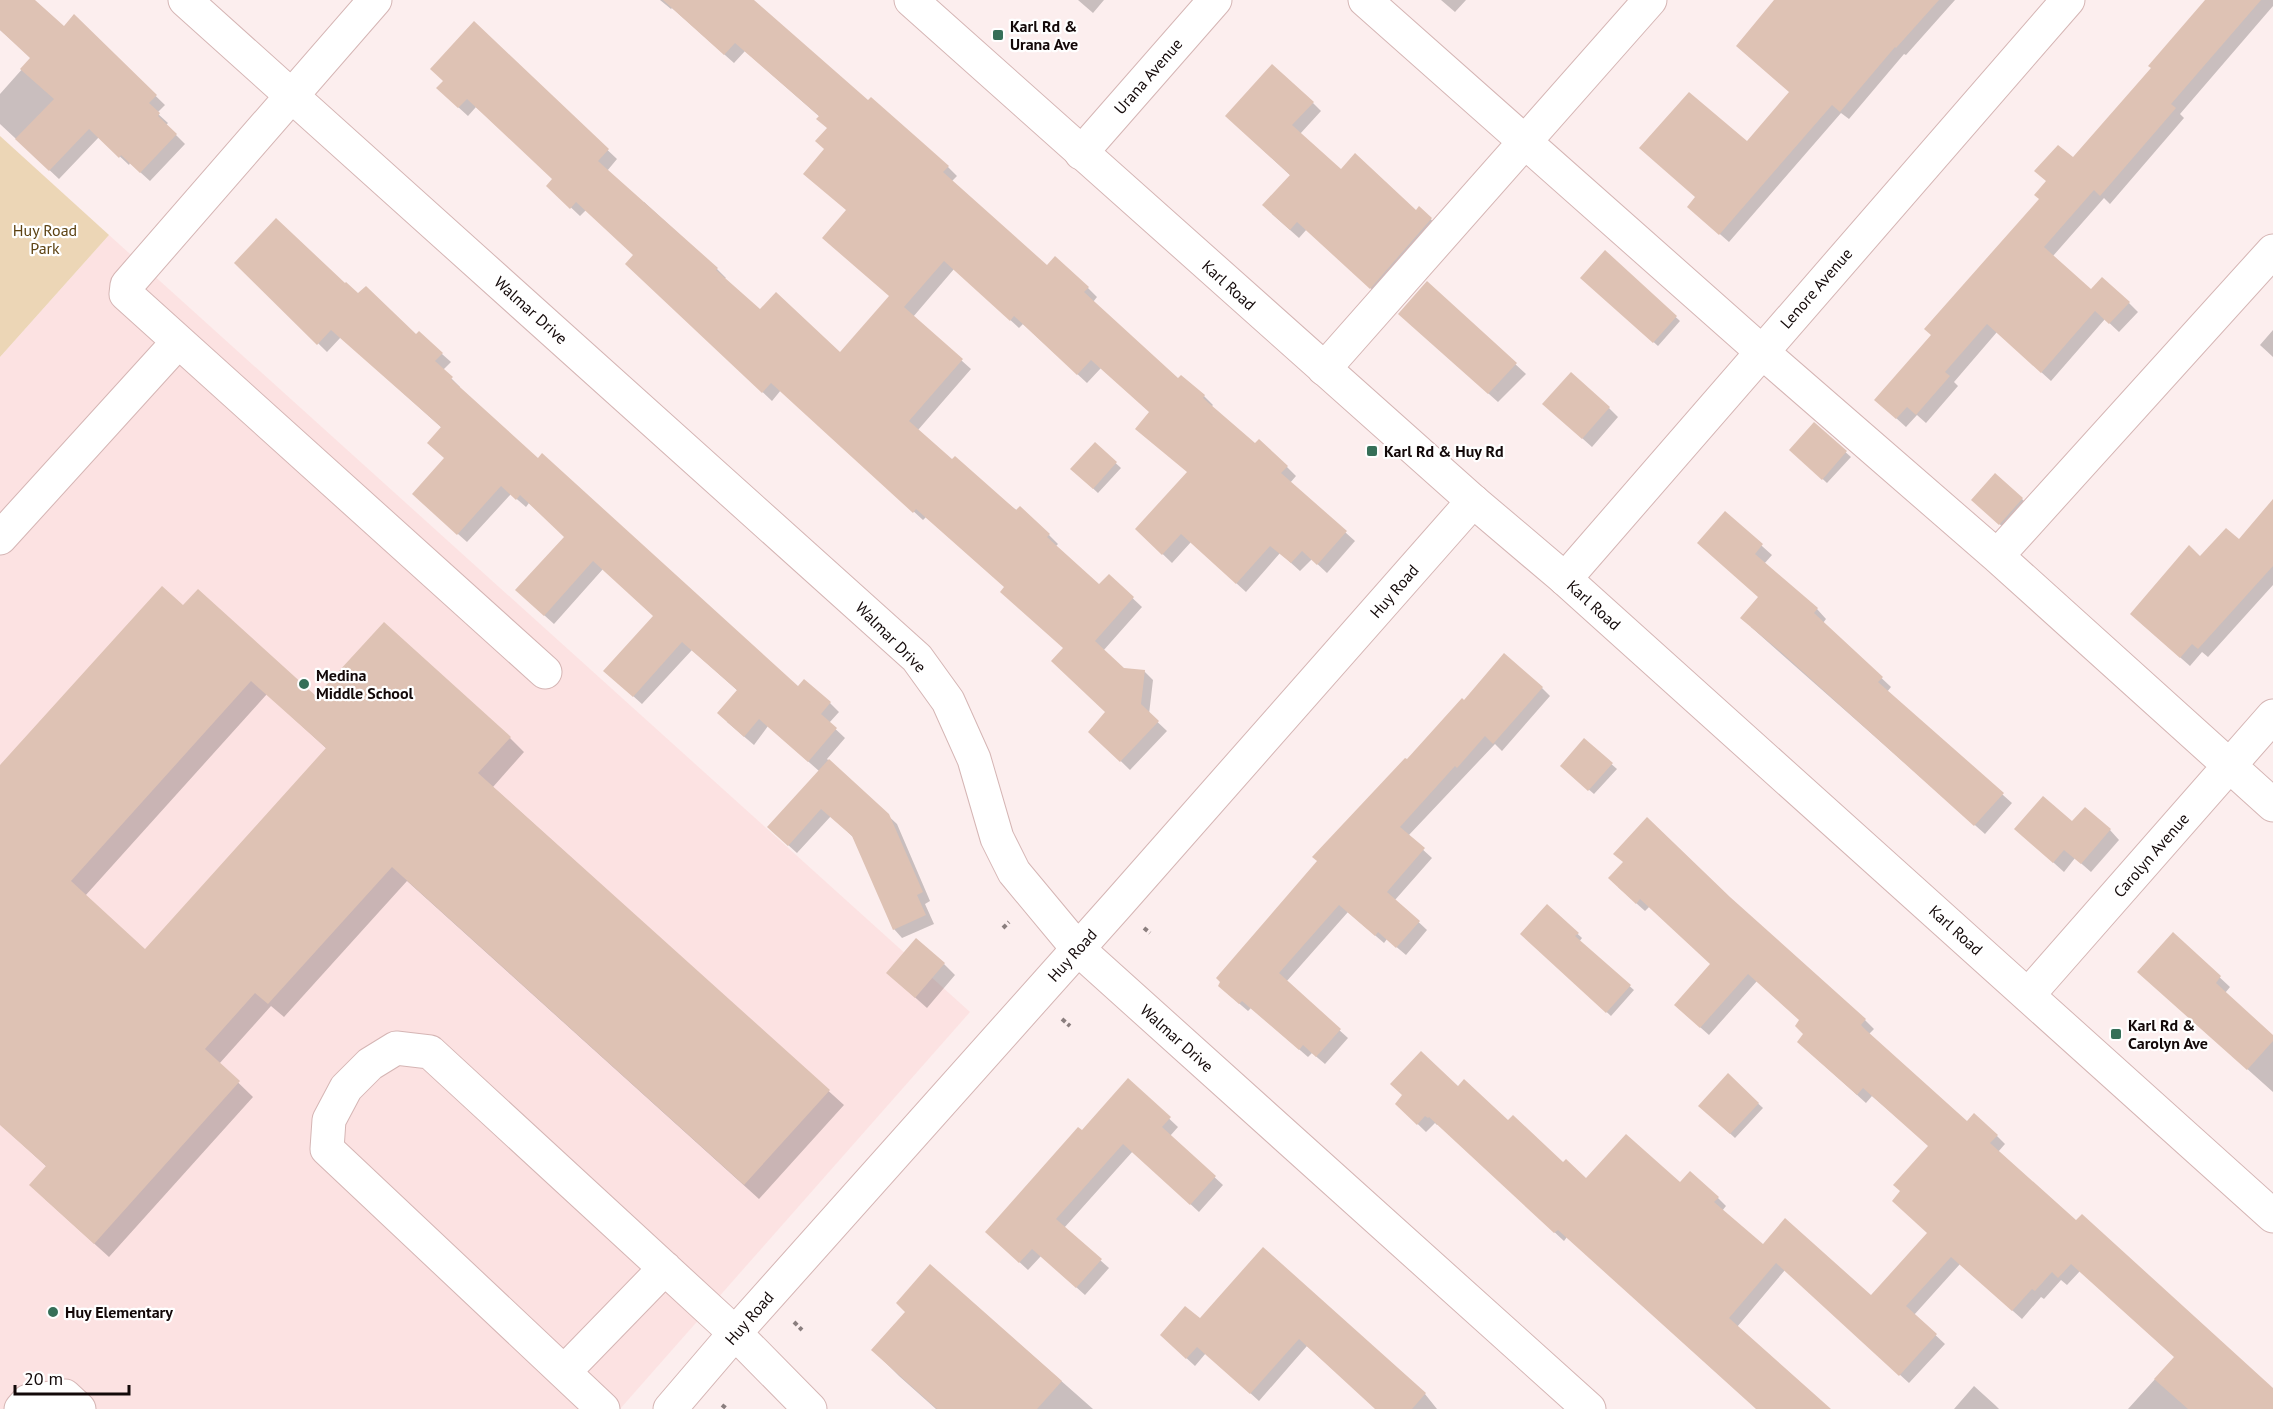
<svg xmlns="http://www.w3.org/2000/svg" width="2273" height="1409" font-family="'PT Sans',sans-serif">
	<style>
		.built { fill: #fce2e2 }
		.green { fill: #ecd6b6 }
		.shadow { fill: #0003; fill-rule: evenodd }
		.building { fill: #dec2b4; fill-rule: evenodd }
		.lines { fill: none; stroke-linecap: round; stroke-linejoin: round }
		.minor-casing { stroke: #d5b5b4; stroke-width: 35 }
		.major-casing { stroke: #d5b5b4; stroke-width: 35 }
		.path { stroke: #8a7e7e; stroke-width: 4; stroke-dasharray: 4.5 3; stroke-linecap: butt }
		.minor { stroke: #fff; stroke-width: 33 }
		.major { stroke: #fff; stroke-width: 33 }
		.poi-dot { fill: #366f58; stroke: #fff; stroke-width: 2 }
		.labels { text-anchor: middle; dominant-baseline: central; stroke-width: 4.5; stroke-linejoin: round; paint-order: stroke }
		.poi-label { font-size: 16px; font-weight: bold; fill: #130909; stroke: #fff; text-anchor: start }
		.street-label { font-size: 16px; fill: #130909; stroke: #fff }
		.park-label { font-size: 16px; fill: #5c4212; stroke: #fff }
	</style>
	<rect width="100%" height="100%" fill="#fceeee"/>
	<path class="built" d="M 109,235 L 970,1012 L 620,1409 L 0,1409 L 0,357 Z"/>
	<path class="green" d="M 0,136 L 109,235 L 0,357 Z"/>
	<path class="shadow" d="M 0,0 L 33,0 L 64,28 L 74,17 L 165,105 L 157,113 L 168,123 L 166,125 L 185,144 L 150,181 L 130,163 L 129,165 L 99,137 L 59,179 L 0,124 L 0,94 L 32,58 L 0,30 Z
		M 660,0 L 753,0 L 868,102 L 948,167 L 957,176 L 952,181 L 1047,267 L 1055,258 L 1088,288 L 1097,297 L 1093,302 L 1179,380 L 1204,396 L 1213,405 L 1211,407 L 1255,445 L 1287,467 L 1296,476 L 1290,483 L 1355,541 L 1327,573 L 1312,559 L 1300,571 L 1280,553 L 1246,592 L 1191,542 L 1172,563 L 1146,538 L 1189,473 L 1151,413 L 1101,368 L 1087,383 L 1023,324 L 1019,328 L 954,269 L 913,317 L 971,369 L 918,430 L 952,461 L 1049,535 L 1058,544 L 1055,547 L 1100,586 L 1109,576 L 1142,607 L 1103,651 L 1123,669 L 1144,671 L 1153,680 L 1149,714 L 1167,731 L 1130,770 L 1099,740 L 1107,712 L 1065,648 L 1005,587 L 926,517 L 923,520 L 781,390 L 772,401 L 636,273 L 635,255 L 586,210 L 580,216 L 548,186 L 554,179 L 476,107 L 468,116 L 447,97 L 444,81 L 474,24 L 617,159 L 607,171 L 643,204 L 644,202 L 717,269 L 726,278 L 724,279 L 760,311 L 840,354 L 890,296 L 848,211 L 826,150 L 828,129 L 820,117 L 745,51 L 734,63 L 672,8 L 671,9 Z
		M 1078,0 L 1104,0 L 1093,13 Z
		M 1441,0 L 1466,0 L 1455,12 Z
		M 1784,0 L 1955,0 L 1906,55 L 1904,54 L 1849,119 L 1841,113 L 1729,242 L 1698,215 L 1747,143 L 1791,92 Z
		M 2207,0 L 2273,0 L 2273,6 L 2180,114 L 2184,118 L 2110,204 L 2104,198 L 2053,256 L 2091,291 L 2129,303 L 2138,312 L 2119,332 L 2105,319 L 2051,381 L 1997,332 L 1954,382 L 1958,386 L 1926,423 L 1917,415 L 1906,427 L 1886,409 L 1933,336 L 2073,160 L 2153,69 Z
		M 1313,103 L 1321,111 L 1300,134 L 1341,171 L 1416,212 L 1419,208 L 1440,228 L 1379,296 L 1307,229 L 1299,238 L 1272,214 L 1291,176 L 1235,124 Z
		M 1605,252 L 1680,321 L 1658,346 L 1587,282 Z
		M 236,263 L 358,295 L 442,354 L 451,362 L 443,370 L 460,387 L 459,388 L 538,460 L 798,688 L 804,681 L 830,703 L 839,712 L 829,723 L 845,738 L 827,759 L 897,824 L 930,901 L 925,904 L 934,924 L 902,938 L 894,929 L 853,837 L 831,816 L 797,853 L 777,835 L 819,771 L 768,726 L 754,745 L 727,722 L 738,691 L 692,650 L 642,704 L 614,679 L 654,616 L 603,569 L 554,624 L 526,599 L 566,537 L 529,503 L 526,507 L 511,494 L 467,542 L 422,502 L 445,458 L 442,428 L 341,337 L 327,352 Z
		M 1427,283 L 1526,374 L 1498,402 L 1409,323 Z
		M 2273,330 L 2273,357 L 2260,345 Z
		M 1609,408 L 1618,417 L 1592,447 L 1554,413 Z
		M 1815,425 L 1851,457 L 1827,483 L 1791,450 Z
		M 1095,444 L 1121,468 L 1098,493 L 1072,469 Z
		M 2022,499 L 2026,503 L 2004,528 L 1978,505 Z
		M 2273,502 L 2273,585 L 2208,657 L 2202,652 L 2190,666 L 2141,623 L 2201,558 L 2239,541 Z
		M 1725,513 L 1772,555 L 1764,564 L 1817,609 L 1826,619 L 1823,623 L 1891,687 L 1887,692 L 2012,803 L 1985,834 L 1751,627 L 1760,597 Z
		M 183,607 L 316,698 L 510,738 L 524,752 L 493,787 L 844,1105 L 759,1199 L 407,881 L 284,1017 L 271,1006 L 219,1064 L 253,1097 L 109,1257 L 45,1199 L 47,1167 L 0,1124 L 0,767 ZM 267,694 L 327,749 L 145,951 L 85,896 Z
		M 1542,688 L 1550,696 L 1502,751 L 1495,744 L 1408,836 L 1432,858 L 1395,900 L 1427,930 L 1406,955 L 1387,939 L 1384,943 L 1348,912 L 1286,982 L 1348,1038 L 1325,1064 L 1312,1053 L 1308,1057 L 1251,1008 L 1248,1011 L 1228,994 L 1407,761 L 1464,702 Z
		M 1584,740 L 1617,769 L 1594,794 L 1566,770 Z
		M 2072,824 L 2110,830 L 2119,840 L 2091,872 L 2075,858 L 2064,872 L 2026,838 Z
		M 1618,887 L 1729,898 L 1865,1020 L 1874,1029 L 1868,1035 L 1968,1123 L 1997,1136 L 2005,1144 L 1998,1152 L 2076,1222 L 2273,1390 L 2273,1409 L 2128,1409 L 2175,1357 L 2080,1271 L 2067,1285 L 2061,1280 L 2044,1299 L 2041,1297 L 2022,1319 L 1960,1264 L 1914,1315 L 1945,1344 L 1909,1383 L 1785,1270 L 1737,1327 L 1828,1409 L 1764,1409 L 1567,1237 L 1564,1241 L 1438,1124 L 1437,1125 L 1435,1123 L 1426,1132 L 1397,1104 L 1458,1089 L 1508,1122 L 1586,1180 L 1681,1184 L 1718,1198 L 1726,1206 L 1722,1211 L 1763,1247 L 1871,1297 L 1929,1233 L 1930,1146 L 1872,1096 L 1866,1103 L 1807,1050 L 1801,1021 L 1757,981 L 1709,1035 L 1684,1013 L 1712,964 L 1650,906 L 1645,911 Z
		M 1547,906 L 1582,938 L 1579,942 L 1634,990 L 1611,1016 L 1522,934 Z
		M 2173,934 L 2230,987 L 2225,993 L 2273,1036 L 2273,1092 L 2149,981 Z
		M 944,964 L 955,975 L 927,1008 L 900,984 Z
		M 1728,1076 L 1763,1108 L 1735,1138 L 1700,1106 Z
		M 1128,1080 L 1178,1127 L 1170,1136 L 1223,1185 L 1199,1212 L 1133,1151 L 1064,1228 L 1109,1268 L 1085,1295 L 1041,1256 L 1028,1270 L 995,1240 Z
		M 1263,1249 L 1425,1394 L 1437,1409 L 1377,1409 L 1307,1346 L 1259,1401 L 1206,1353 L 1195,1366 L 1170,1343 L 1200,1320 Z
		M 931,1266 L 1093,1409 L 936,1409 L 899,1376 L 873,1350 L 907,1312 Z
		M 1974,1386 L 1995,1405 L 1999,1409 L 1954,1409 Z"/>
	<path class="building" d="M 0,0 L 35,0 L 64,26 L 74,14 L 157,95 L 149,103 L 160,113 L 158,116 L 177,134 L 140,173 L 121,155 L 119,158 L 89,129 L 49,171 L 15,139 L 54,99 L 20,69 L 30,58 L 0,30 Z
		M 663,0 L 754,0 L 868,100 L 871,97 L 922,142 L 949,166 L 943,172 L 1047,265 L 1055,256 L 1089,287 L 1084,292 L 1178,378 L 1181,375 L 1205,395 L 1203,398 L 1255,443 L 1259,439 L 1288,466 L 1281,473 L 1347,531 L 1317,565 L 1302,551 L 1291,563 L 1270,546 L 1236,584 L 1181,534 L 1162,555 L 1135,529 L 1187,472 L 1135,429 L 1149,412 L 1091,360 L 1077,375 L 1014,316 L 1010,321 L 944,261 L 904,307 L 963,359 L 909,421 L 952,459 L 955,456 L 1016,510 L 1020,506 L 1050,534 L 1047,537 L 1099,584 L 1109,574 L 1134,597 L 1095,641 L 1124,668 L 1145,670 L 1141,704 L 1159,721 L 1120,762 L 1088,732 L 1105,712 L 1051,661 L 1063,648 L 1000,592 L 1004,587 L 916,509 L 913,513 L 771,383 L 762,393 L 625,264 L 633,255 L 576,202 L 570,209 L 546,186 L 552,179 L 467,99 L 458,108 L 436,88 L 443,81 L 430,69 L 474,21 L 609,149 L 598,161 L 718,268 L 716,270 L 760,309 L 776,292 L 840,352 L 889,296 L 822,238 L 846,210 L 803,174 L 824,149 L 815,141 L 827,128 L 816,119 L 819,116 L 735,43 L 724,55 Z
		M 1774,0 L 1939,0 L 1896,48 L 1895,47 L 1840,112 L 1832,105 L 1719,235 L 1687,207 L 1695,197 L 1639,148 L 1689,92 L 1747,141 L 1789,92 L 1736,46 Z
		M 2205,0 L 2261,0 L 2171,104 L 2176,108 L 2100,196 L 2094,190 L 2044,247 L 2091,289 L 2102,277 L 2130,302 L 2109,324 L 2095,311 L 2041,373 L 1987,324 L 1945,372 L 1950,376 L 1916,415 L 1907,407 L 1896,419 L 1874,400 L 1931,335 L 1924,329 L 2039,199 L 2034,195 L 2046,181 L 2034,171 L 2058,145 L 2073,157 L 2151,68 L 2148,66 Z
		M 1272,64 L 1314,102 L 1292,125 L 1341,169 L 1355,153 L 1416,210 L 1419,206 L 1432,218 L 1370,289 L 1297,222 L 1290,230 L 1262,205 L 1290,175 L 1225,116 Z
		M 276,218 L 345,283 L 346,282 L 358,293 L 366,286 L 416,334 L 419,331 L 443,353 L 435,361 L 453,377 L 451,379 L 538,458 L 542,453 L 798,686 L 804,679 L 831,702 L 821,714 L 837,728 L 808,762 L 759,719 L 744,737 L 717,713 L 737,690 L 682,642 L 633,697 L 603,671 L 653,616 L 593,561 L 544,616 L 515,590 L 564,537 L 520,495 L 516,500 L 501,486 L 457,535 L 412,494 L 444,458 L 427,443 L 441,427 L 331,330 L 317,345 L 234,263 Z
		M 1605,250 L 1677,316 L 1653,343 L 1580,278 Z
		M 1427,281 L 1517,363 L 1488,394 L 1398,314 Z
		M 1571,372 L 1610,407 L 1582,439 L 1542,404 Z
		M 1814,422 L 1847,451 L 1822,480 L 1789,450 Z
		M 1095,442 L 1117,462 L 1093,489 L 1070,469 Z
		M 1995,473 L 2023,498 L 1999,525 L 1971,500 Z
		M 2273,499 L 2273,566 L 2198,649 L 2192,644 L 2180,658 L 2130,614 L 2189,545 L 2200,556 L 2226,528 L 2239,539 Z
		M 1725,511 L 1763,544 L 1755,554 L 1818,608 L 1814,613 L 1883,677 L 1878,682 L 2004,793 L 1974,826 L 1781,652 L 1740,618 L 1758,597 L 1697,543 Z
		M 162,586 L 183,605 L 198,589 L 316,696 L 384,622 L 511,737 L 478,773 L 830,1090 L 744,1185 L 392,867 L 268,1004 L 255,993 L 205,1049 L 240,1081 L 94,1244 L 29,1185 L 46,1166 L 0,1125 L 0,765 ZM 251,681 L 326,748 L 145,949 L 71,881 Z
		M 1504,653 L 1543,687 L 1493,744 L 1485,736 L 1457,768 L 1455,766 L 1400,827 L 1425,848 L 1387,892 L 1420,921 L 1396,948 L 1378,932 L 1375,936 L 1339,905 L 1279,973 L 1341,1029 L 1316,1057 L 1303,1045 L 1299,1050 L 1242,1001 L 1239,1004 L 1218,986 L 1220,982 L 1216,978 L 1317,861 L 1312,857 L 1405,758 L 1407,759 L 1462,698 L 1464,700 Z
		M 1584,738 L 1613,763 L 1588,791 L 1560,766 Z
		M 829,759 L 889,814 L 923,892 L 917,895 L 926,915 L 893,930 L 852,836 L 821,809 L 788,846 L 767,827 Z
		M 2043,796 L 2072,821 L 2085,807 L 2111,829 L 2081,864 L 2064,850 L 2053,863 L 2014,829 Z
		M 1647,817 L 1730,897 L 1866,1019 L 1861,1025 L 1867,1031 L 1967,1121 L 1974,1113 L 1998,1135 L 1990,1143 L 2076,1220 L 2082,1214 L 2273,1388 L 2273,1409 L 2188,1409 L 2154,1379 L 2174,1357 L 2071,1264 L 2058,1278 L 2052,1272 L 2035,1291 L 2032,1289 L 2012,1311 L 1951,1257 L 1906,1306 L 1937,1334 L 1899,1376 L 1776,1263 L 1729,1318 L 1831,1409 L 1756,1409 L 1558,1230 L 1554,1233 L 1429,1117 L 1428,1118 L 1425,1116 L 1417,1125 L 1395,1104 L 1402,1095 L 1390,1084 L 1421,1051 L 1458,1086 L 1464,1079 L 1508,1120 L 1513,1115 L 1563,1162 L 1566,1159 L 1586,1178 L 1626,1134 L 1680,1182 L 1690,1171 L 1719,1197 L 1714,1202 L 1763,1244 L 1785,1218 L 1871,1295 L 1927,1233 L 1892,1201 L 1900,1191 L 1893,1185 L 1928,1146 L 1863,1088 L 1857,1095 L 1797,1042 L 1803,1034 L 1795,1026 L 1799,1020 L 1748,974 L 1700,1028 L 1674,1005 L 1710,964 L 1640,899 L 1636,904 L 1608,878 L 1623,862 L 1613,854 Z
		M 1547,904 L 1579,933 L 1575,936 L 1631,985 L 1606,1013 L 1520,934 Z
		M 2173,932 L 2221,976 L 2216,983 L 2273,1035 L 2273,1041 L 2247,1070 L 2137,972 Z
		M 916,938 L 945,963 L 915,998 L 886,973 Z
		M 1728,1073 L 1759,1103 L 1730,1134 L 1698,1106 Z
		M 1128,1078 L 1171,1117 L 1162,1127 L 1216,1176 L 1190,1205 L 1123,1144 L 1056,1219 L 1102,1259 L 1076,1288 L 1032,1249 L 1019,1263 L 985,1232 L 1078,1127 L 1082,1130 Z
		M 1263,1247 L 1426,1393 L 1412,1409 L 1375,1409 L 1299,1339 L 1250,1394 L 1197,1347 L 1186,1359 L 1160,1335 L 1185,1306 L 1200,1318 Z
		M 930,1264 L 1062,1381 L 1037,1409 L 937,1409 L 871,1350 L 905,1312 L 896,1303 Z"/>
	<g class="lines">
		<defs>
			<path id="minor" d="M 185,0 L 917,658 L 948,701 L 974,759 L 997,838 L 1014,872 L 1078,949 L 1589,1409
				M 375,0 L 127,285 L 126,294 L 545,672
				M 1365,0 L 1761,351 L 1997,556 L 2273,805
				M 1081,153 L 1215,0
				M 1324,369 L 1650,0
				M 0,538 L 178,342
				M 1997,556 L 2273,251
				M 1565,579 L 2068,0
				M 2028,995 L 2273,716
				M 564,1372 L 665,1268
				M 21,1409 L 28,1401 L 65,1396 L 79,1409
				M 603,1409 L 327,1149 L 329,1120 L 346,1088 L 370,1064 L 396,1048 L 430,1052 L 735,1333 L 810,1409
				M 670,1409 L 735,1333 L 1117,905 L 1473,501"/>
			<path id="major" d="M 911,0 L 1473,501 L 1565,579 L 2273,1216"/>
		</defs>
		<use href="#minor" class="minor-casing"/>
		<use href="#major" class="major-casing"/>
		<path class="path" d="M 1003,928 L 1009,922
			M 1144,928 L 1150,933
			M 1062,1019 L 1070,1026
			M 794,1322 L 802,1330
			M 722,1405 L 727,1409"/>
		<use href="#minor" class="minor"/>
		<use href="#major" class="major"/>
	</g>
	<g class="poi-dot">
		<rect x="992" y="29" width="12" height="12" rx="3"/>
		<rect x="1366" y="445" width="12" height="12" rx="3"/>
		<circle cx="304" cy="684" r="6"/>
		<rect x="2110" y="1028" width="12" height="12" rx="3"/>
		<circle cx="53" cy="1312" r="6"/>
	</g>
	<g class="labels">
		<g class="poi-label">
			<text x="1010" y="26">Karl Rd &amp;<tspan x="1010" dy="18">Urana Ave</tspan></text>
			<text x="1384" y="451">Karl Rd &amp; Huy Rd</text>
			<text x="316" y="675">Medina<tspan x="316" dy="18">Middle School</tspan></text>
			<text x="2128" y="1025">Karl Rd &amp;<tspan x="2128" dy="18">Carolyn Ave</tspan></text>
			<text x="65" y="1312">Huy Elementary</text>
		</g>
		<g class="street-label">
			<text transform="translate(1148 76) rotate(-49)">Urana Avenue</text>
			<text transform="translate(1229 285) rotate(42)">Karl Road</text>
			<text transform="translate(1816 288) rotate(-49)">Lenore Avenue</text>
			<text transform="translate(531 310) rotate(42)">Walmar Drive</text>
			<text transform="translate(1394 591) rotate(-49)">Huy Road</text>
			<text transform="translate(1594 605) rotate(42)">Karl Road</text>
			<text transform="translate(891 637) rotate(45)">Walmar Drive</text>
			<text transform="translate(2151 855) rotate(-49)">Carolyn Avenue</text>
			<text transform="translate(1956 930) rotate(42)">Karl Road</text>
			<text transform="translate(1072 955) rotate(-48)">Huy Road</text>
			<text transform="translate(1177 1038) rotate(42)">Walmar Drive</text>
			<text transform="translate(749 1318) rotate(-49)">Huy Road</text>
		</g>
		<g class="park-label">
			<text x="45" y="230">Huy Road<tspan x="45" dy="18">Park</tspan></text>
		</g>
	</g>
	<path d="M15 1385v9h114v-9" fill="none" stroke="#130909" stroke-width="3"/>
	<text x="24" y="1385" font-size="18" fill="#130909" stroke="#ffffff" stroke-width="4.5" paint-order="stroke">20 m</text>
</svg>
